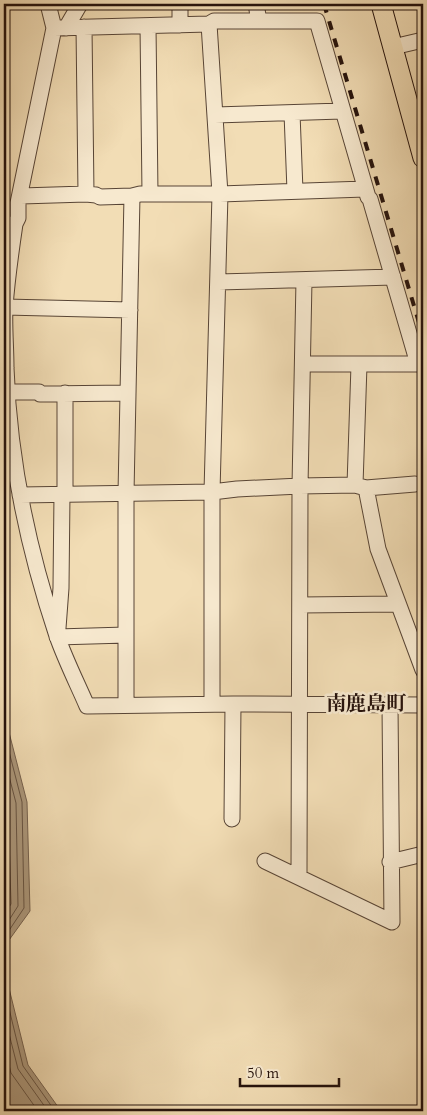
<svg xmlns="http://www.w3.org/2000/svg" width="427" height="1115" font-family="Cardo,'Noto Serif JP',serif">
	<style>
		.water { fill: #ac987c; stroke: #76624f }
		.lines { fill: none; stroke-linecap: round; stroke-linejoin: round }
		.shore { stroke: #685544; stroke-width: 1 }
		.minor-casing { stroke: #584536; stroke-width: 17 }
		.major-casing { stroke: #25120c; stroke-width: 21 }
		.minor { stroke: #f7e9cf; stroke-width: 15 }
		.major { stroke: #f2ddb5; stroke-width: 19 }
		.rail { stroke: #25120c; stroke-width: 4; stroke-dasharray: 9 9; stroke-linecap: butt }
		.labels { text-anchor: middle; dominant-baseline: central; stroke-width: 5; stroke-linejoin: round; paint-order: stroke }
		.quarter-label { font-size: 20px; font-weight: bold; fill: #25120c; stroke: #f7e9cf }
	</style>
	<rect width="100%" height="100%" fill="#f2ddb5"/>
	<filter id="stains"><feTurbulence type="fractalNoise" baseFrequency=".004" numOctaves="4"/><feColorMatrix values="0 0 0 0 .2 0 0 0 0 .09 0 0 0 0 .02 0 0 0 .5 -.17"/></filter>
	<radialGradient id="worn" r=".72"><stop offset=".6" stop-color="#630" stop-opacity="0"/><stop offset="1" stop-color="#630" stop-opacity=".3"/></radialGradient>
	<path class="water" d="M 4,713 L 27,802 L 30,911 L 4,947 Z
		M 4,968 L 28,1065 L 61,1111 L 4,1111 Z"/>
	<g class="lines">
		<path class="shore" d="M 4,732 L 22,802 L 24,908 L 4,938
			M 4,757 L 16,803 L 18,906 L 4,928
			M 4,787 L 8,805 L 11,904 L 4,915
			M 4,988 L 23,1066 L 55,1111
			M 4,1014 L 18,1069 L 48,1111
			M 4,1045 L 11,1073 L 38,1111"/>
		<defs>
			<path id="minor" d="M 48,4 L 54,28 L 18,203 L 18,218 L 15,224 C 11,251 7,279 5,307 C 4,327 6,347 6,368 C 9,459 28,549 57,636 C 65,659 77,683 87,706 L 233,704 L 423,705
				M 180,4 L 180,25
				M 256,4 L 259,21
				M 209,24 L 220,194 L 212,492 L 212,704
				M 148,26 L 150,194
				M 84,27 L 86,194
				M 54,28 L 209,24 L 214,21 L 317,21 L 368,197 L 370,199 L 418,364 L 303,364
				M 66,28 L 80,4
				M 393,47 L 423,40
				M 292,113 L 295,191
				M 215,115 L 342,111
				M 21,196 L 86,194 L 96,195 L 100,197 L 132,196 L 140,194 L 220,194 L 365,189
				M 218,282 L 393,277
				M 5,307 L 130,310
				M 7,392 L 39,392 L 40,394 L 128,393
				M 355,485 L 359,365
				M 366,488 L 378,549 L 423,670
				M 20,495 L 212,492 L 237,489 L 300,486 L 355,485 L 366,488 L 415,484
				M 65,495 L 65,393
				M 300,605 L 398,604
				M 58,628 L 61,588 L 62,494
				M 57,637 L 126,635
				M 126,705 L 126,493 L 132,196
				M 232,819 L 233,704
				M 265,861 L 392,922 L 390,705
				M 390,862 L 423,854
				M 299,876 L 300,486 L 304,280"/>
			<path id="major" d="M 381,4 L 423,158"/>
		</defs>
		<use href="#minor" class="minor-casing"/>
		<use href="#major" class="major-casing"/>
		<use href="#minor" class="minor"/>
		<use href="#major" class="major"/>
		<path class="rail" d="M 324,4 L 423,336"/>
	</g>
	<g class="labels">
		<g class="quarter-label">
			<text x="366" y="703">南鹿島町</text>
		</g>
	</g>
	<rect width="427" height="1115" fill="none" stroke="#f2ddb5" stroke-width="20"/>
	<rect x="5" y="5" width="417" height="1105" fill="none" stroke="#25120c" stroke-width="2.5"/>
	<rect x="10" y="10" width="407" height="1095" fill="none" stroke="#25120c"/>
	<path d="M240 1078v8h99v-8" fill="none" stroke="#25120c" stroke-width="2.5"/>
	<text x="247" y="1078" font-size="15" fill="#25120c" stroke="#f7e9cf" stroke-width="4" paint-order="stroke">50 m</text>
	<rect width="100%" height="100%" filter="url(#stains)"/>
	<rect width="100%" height="100%" fill="url(#worn)"/>
</svg>
